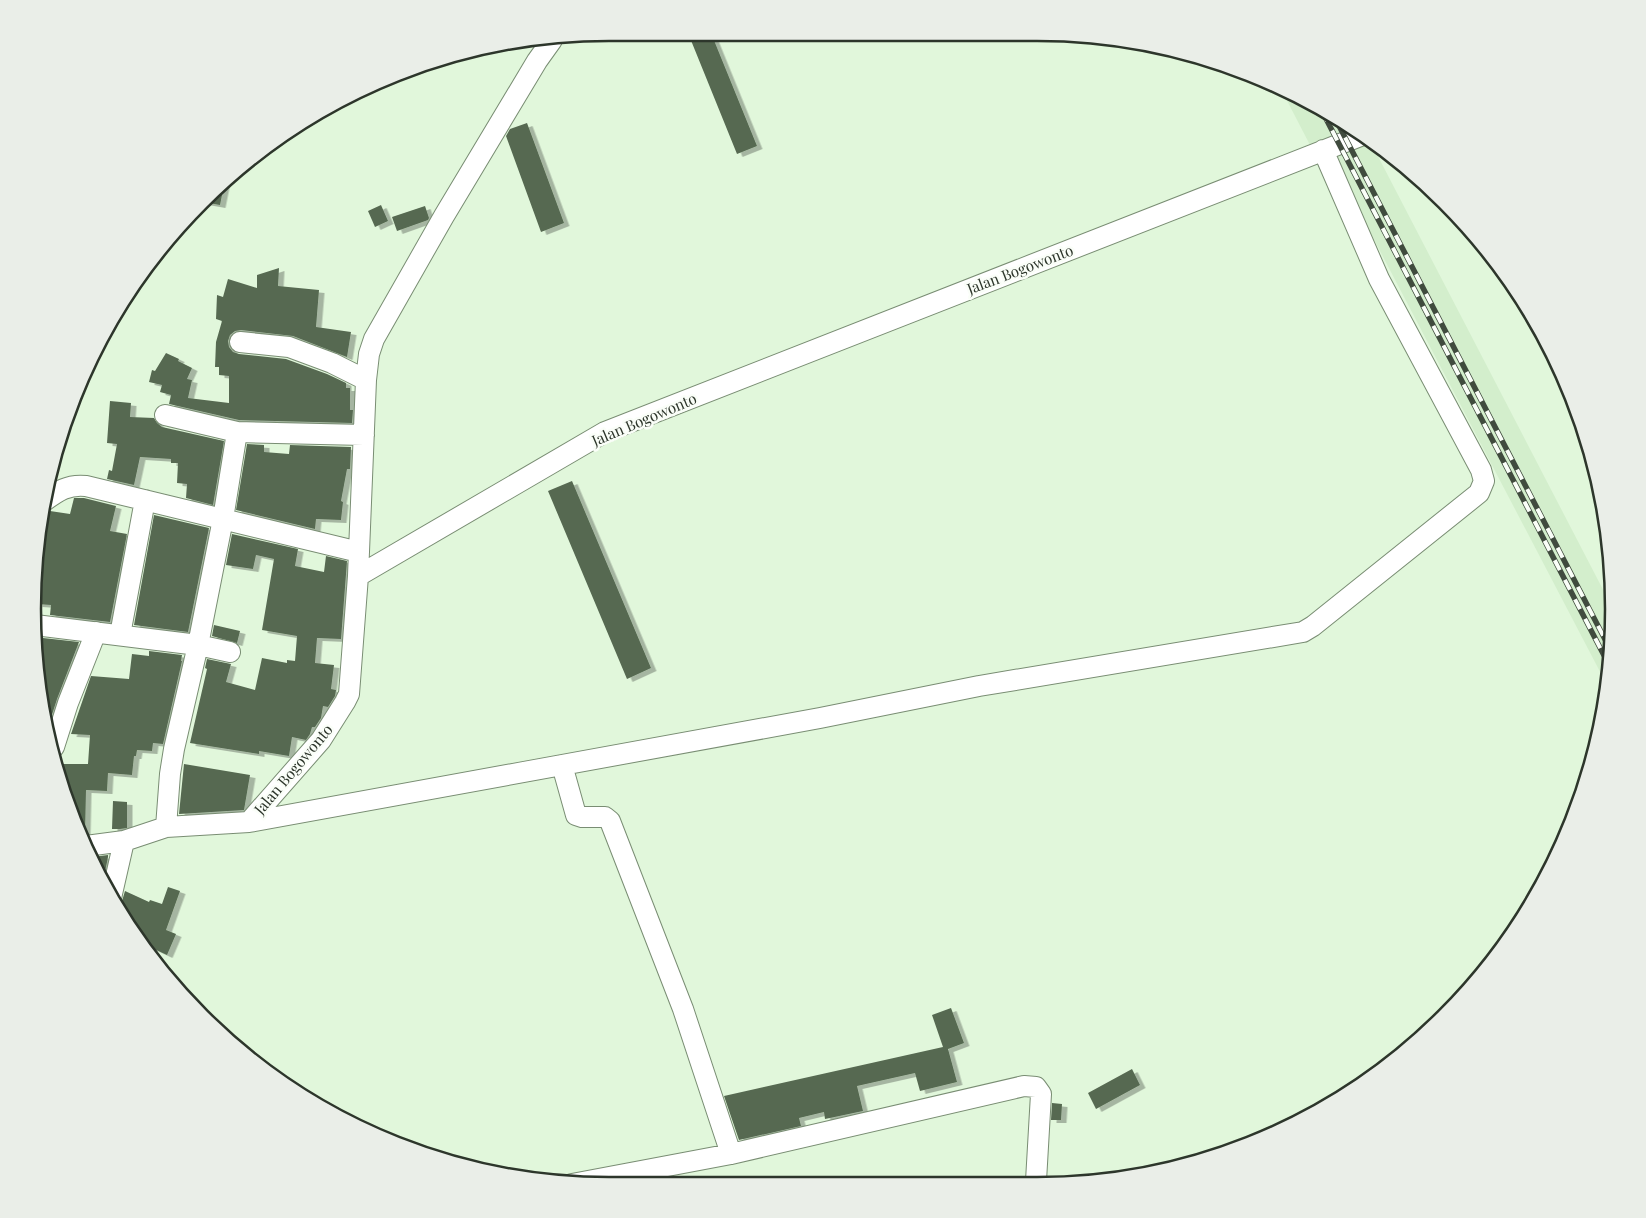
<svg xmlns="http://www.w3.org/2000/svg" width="1646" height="1218" font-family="'Playfair Display',serif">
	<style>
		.built { fill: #d3eecc }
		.building { fill: #566951; filter: url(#shadow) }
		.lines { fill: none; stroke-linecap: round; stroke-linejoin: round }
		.minor-casing { stroke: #798d73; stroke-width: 22 }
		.minor { stroke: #fff; stroke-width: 20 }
		.rail-casing { stroke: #404b3e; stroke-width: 5.5 }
		.rail { stroke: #fafef8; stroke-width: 4; stroke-dasharray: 11; stroke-linecap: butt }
		.labels { text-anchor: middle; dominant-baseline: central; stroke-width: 5; stroke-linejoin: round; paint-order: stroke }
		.street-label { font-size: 15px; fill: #2d362b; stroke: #fafef8 }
		.rim { fill: none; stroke: #2d362b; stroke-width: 2.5 }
	</style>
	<defs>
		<filter id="shadow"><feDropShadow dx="5.5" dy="3" stdDeviation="0" flood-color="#0004"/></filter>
	</defs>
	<rect width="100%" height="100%" fill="#e1f7db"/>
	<path class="built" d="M 1281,89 L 1358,130 L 1369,139 L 1611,605 L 1608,687 L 1323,142 L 1310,145 Z"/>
	<path class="building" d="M 688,33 L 711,33 L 757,146 L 737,154 Z
		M 527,123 L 564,223 L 541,232 L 506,136 L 510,129 Z
		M 225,180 L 220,205 L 203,202 Z
		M 381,205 L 388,221 L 375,227 L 368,211 Z
		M 425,206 L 429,218 L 428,220 L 397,231 L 392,217 Z
		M 279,268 L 278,286 L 319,290 L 316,327 L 351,332 L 347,357 L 293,336 L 241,330 L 235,331 L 230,335 L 228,341 L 229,347 L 233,352 L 239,354 L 286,359 L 327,374 L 346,383 L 346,388 L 350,388 L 350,410 L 353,410 L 352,423 L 239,420 L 169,404 L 171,395 L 160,392 L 162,385 L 149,382 L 152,370 L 155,371 L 166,353 L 179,359 L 178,361 L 192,368 L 187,379 L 192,380 L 188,398 L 229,403 L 229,376 L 219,375 L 219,367 L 215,367 L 216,342 L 222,321 L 216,319 L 217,295 L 223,297 L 228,279 L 257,288 L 257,275 Z
		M 110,401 L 131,403 L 130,417 L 154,418 L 157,423 L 162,427 L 224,441 L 213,505 L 186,498 L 187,484 L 177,483 L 178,463 L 171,463 L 171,459 L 140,457 L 134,485 L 107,479 L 109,470 L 112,471 L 117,444 L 107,443 Z
		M 247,444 L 264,445 L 264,452 L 289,454 L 290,445 L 351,447 L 350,469 L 347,469 L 341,501 L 343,502 L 341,520 L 316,519 L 315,529 L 236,510 Z
		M 572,481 L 651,668 L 627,679 L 548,491 Z
		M 74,498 L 84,498 L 116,506 L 110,531 L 127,534 L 110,622 L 50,615 L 51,605 L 37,604 L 43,514 L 50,511 L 70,514 Z
		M 154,515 L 209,528 L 188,632 L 134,625 Z
		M 232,534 L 298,549 L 295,566 L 324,572 L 326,556 L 347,561 L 341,639 L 317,638 L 315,663 L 334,665 L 331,689 L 336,690 L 335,696 L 328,707 L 323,706 L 321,718 L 315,727 L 312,727 L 310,734 L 306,740 L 292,737 L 289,756 L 259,751 L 259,754 L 190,743 L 207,669 L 205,668 L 207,659 L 231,664 L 226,682 L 255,690 L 262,658 L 287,663 L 287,660 L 295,661 L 297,636 L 262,630 L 274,559 L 256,555 L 253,569 L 226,565 Z
		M 214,625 L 240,631 L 237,643 L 212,636 Z
		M 34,637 L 79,642 L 57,699 L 49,724 L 34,647 Z
		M 149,651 L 182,655 L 181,661 L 182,661 L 163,744 L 153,743 L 152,751 L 137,750 L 136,756 L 134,756 L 132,775 L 108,773 L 107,791 L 86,790 L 85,834 L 82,835 L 63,795 L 57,764 L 88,764 L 90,735 L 71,734 L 91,676 L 129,679 L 132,654 L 149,656 Z
		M 184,764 L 250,775 L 244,810 L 179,814 Z
		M 113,801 L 127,802 L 127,828 L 120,829 L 112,829 Z
		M 108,855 L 108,857 L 103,882 L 92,857 Z
		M 168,887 L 180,891 L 166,930 L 176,934 L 167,955 L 152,948 L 149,956 L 124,918 L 126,913 L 117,908 L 122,901 L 125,891 L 149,902 L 150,900 L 162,904 Z
		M 951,1008 L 964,1043 L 948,1049 L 957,1082 L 920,1091 L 915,1073 L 857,1086 L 863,1111 L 825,1119 L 824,1112 L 799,1118 L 801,1126 L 739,1140 L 724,1096 L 943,1047 L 932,1015 Z
		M 1132,1069 L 1140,1085 L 1096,1109 L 1088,1093 Z
		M 1052,1103 L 1062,1104 L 1061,1120 L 1051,1120 Z"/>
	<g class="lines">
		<defs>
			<path id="minor" d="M 240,342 L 289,347 L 332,363 L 366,380
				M 165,415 L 237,432 L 223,519 L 198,645 L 174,749 L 170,774 L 166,827
				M 237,432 L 364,435
				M 43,502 C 58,491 68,484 86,486 L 359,552
				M 358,576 L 366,380 L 369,354 L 374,339 L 444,216 L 537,61 L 552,40
				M 35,625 L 198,645 L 230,652
				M 120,635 L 145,500
				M 54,747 L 68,703 L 96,632
				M 562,765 L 576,815 L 582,817 L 605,817 L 610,821 L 683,1009 L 731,1154
				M 249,822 L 820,718 L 979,686 L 1303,632 L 1313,626 L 1479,493 L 1484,481 L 1481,470 L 1379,279 L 1323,150
				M 86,846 L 124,841 L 166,827 L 249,822 L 321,740 L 345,702 L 349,694 L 358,576 L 605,432 L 1363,135
				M 111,898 L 124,841
				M 572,1184 L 731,1154 L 1024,1086 L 1036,1087 L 1041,1094 L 1036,1181"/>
		</defs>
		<use href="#minor" class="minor-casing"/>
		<use href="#minor" class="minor"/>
		<defs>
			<path id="rail" d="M 1322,111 L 1609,665
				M 1335,118 L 1610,649"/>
		</defs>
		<use href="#rail" class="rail-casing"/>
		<use href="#rail" class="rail"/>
	</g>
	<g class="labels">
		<g class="street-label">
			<text transform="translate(1020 269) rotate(-21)">Jalan Bogowonto</text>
			<text transform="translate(644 419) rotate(-23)">Jalan Bogowonto</text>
			<text transform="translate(293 769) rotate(-50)">Jalan Bogowonto</text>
		</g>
	</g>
	<path d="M0 0H1646V1218H0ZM609 41H1037A568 568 0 0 1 1605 609V609A568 568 0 0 1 1037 1177H609A568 568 0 0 1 41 609V609A568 568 0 0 1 609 41Z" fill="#eaeee8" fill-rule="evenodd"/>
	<path class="rim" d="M609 41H1037A568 568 0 0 1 1605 609V609A568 568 0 0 1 1037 1177H609A568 568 0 0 1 41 609V609A568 568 0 0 1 609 41Z"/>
</svg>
